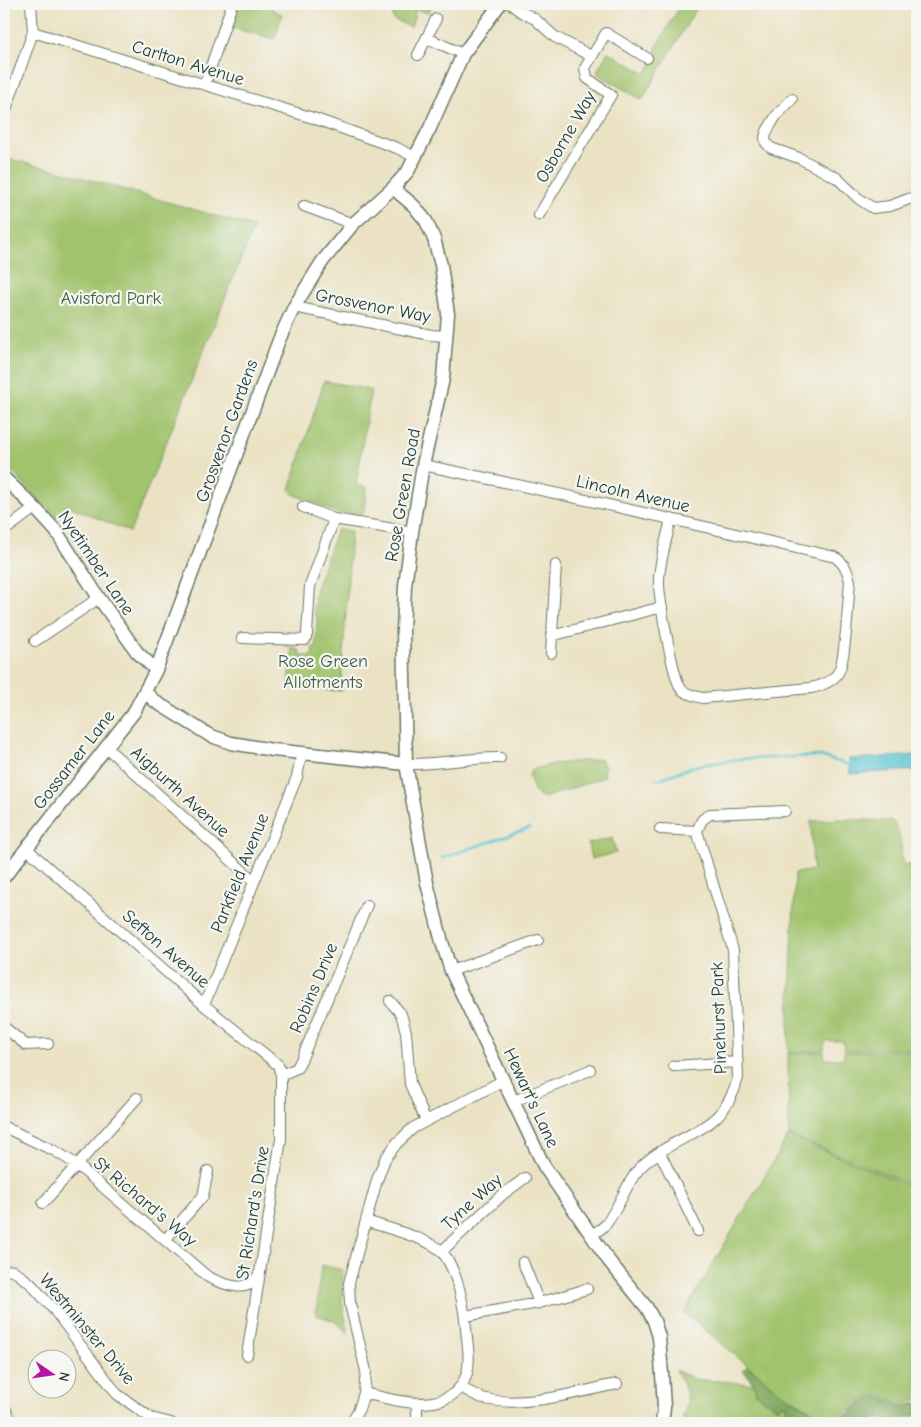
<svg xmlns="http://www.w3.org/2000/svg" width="921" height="1427" font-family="'Comic Neue',sans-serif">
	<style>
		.green { fill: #a1c36d; stroke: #608050 }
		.forest { fill: #80a960; stroke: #50734a }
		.water { fill: #57c3d2; stroke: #3b8083 }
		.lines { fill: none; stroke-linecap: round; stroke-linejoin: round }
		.stream { stroke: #57c3d2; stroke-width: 2.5 }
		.minor-casing { stroke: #676; stroke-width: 12 }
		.tertiary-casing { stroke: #676; stroke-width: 15 }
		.minor { stroke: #fff; stroke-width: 10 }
		.tertiary { stroke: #fff; stroke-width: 12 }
		.labels { text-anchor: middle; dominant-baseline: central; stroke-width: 4.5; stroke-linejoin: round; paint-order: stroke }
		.street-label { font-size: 18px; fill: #1f3d34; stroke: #f6f6f2 }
		.park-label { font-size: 18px; fill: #405e42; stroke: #f6f6f2 }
	</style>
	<rect width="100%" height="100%" fill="#f6f6f2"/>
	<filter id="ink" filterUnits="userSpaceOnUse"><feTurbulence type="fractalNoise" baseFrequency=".02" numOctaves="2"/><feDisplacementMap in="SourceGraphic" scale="10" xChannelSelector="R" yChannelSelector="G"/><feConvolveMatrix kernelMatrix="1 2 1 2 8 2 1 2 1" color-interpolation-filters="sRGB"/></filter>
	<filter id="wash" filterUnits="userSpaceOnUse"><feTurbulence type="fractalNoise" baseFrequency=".0096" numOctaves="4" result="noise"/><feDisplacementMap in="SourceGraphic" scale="20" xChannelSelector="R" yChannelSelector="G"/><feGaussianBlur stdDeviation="1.12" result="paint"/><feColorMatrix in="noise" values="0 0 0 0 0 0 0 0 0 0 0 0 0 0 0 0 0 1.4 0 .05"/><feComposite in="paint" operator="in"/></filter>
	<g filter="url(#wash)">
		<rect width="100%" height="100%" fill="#ebe2c3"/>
		<path class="green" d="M 240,4 L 274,4 L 272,10 L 282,14 L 275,39 L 232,28 Z
			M 406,4 L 432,4 L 429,13 L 416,10 L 411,27 L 394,20 L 392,13 L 407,9 Z
			M 681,4 L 699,4 L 642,100 L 598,74 L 597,71 L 608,52 L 646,74 L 658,52 L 655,50 Z
			M 4,156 L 12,160 L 56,170 L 254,227 L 130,532 L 67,505 L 57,517 L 27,488 L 4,463 Z
			M 324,381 L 371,390 L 356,485 L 367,487 L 363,515 L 345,512 L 340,514 L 293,494 L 290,489 Z
			M 337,529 L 351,531 L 341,691 L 289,687 L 292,648 L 299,650 L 301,656 L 312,656 L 313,647 L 316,647 L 317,618 L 314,612 L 315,591 Z
			M 600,759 L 605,767 L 604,777 L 544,798 C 533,796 532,784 529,774 L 532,770 C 553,762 578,762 600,759 Z
			M 839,819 L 892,821 C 902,831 901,852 903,865 L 917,864 L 917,1049 L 844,1050 L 843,1041 L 825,1041 L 824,1050 L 788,1053 L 795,873 L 813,870 L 811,821 Z
			M 612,838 L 616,853 L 591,859 L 588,844 Z
			M 917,1051 L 917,1187 L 789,1135 L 788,1054 L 824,1052 L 825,1059 L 844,1059 L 844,1052 Z
			M 788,1136 L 917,1189 L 917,1400 L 902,1404 L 877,1394 L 856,1402 L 836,1423 L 832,1423 L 779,1391 L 684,1313 Z
			M 321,1265 L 343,1270 L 342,1302 L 348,1333 L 335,1321 L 316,1315 Z
			M 676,1370 L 694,1379 L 753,1384 L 755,1386 L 756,1394 L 777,1408 L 783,1404 L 787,1407 L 788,1420 L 798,1423 L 683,1423 C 682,1413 685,1413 687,1404 C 689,1392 681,1381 676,1370 Z
			M 917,1414 L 917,1423 L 867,1423 L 869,1420 L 881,1417 L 890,1421 Z"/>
		<path class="forest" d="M 747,1366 L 779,1391 L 830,1423 C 815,1423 793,1427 784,1414 L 787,1406 L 783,1404 L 777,1408 L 756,1394 L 755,1386 L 743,1370 Z
			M 877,1396 L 902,1406 L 917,1403 L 917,1414 L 890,1421 L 881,1417 L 869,1420 L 867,1423 L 838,1423 L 857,1404 Z"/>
		<path class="water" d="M 917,755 L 917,770 L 850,774 L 849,759 Z"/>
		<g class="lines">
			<path class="stream" d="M 656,780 L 695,766 L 739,759 L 820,756 L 849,765
				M 442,858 L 530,828"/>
		</g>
	</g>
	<g filter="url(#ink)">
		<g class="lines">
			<defs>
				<path id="minor" d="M 511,4 L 520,11 L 535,19 L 555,37 L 591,56
					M 33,32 L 313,118 L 397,148 L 415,157
					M 427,38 L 463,54
					M 418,55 L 436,19
					M 205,84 L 232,4
					M 792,99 L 776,116 L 767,131 L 765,137 L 766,143 L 771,148 L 799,158 L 837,178 L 859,199 L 873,208 L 890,206 L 917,196
					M 4,115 L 33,32 L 31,4
					M 304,206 L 353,224
					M 539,215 L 611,95 L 587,78 L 585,68 L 606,33 L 647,58
					M 294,307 L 431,335 L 447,336
					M 423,465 C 561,493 698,525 835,557 C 845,564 847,570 850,581 C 848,600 846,661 838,673 C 832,682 821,686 811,688 L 703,698 C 696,696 688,695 682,690 C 673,681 658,594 659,579 C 660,559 667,538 671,519
					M 303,507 L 334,519 L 412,532
					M 4,531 L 35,508
					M 551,636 L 662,607
					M 242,638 L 305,640 L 307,634 L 310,586 L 334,519
					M 35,641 L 99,598
					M 551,653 L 556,565
					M 4,673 L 4,672
					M 107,748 L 254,881
					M 406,764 C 438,765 469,757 500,758
					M 660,829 L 697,831
					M 697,831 L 702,820 L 710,814 L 785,811
					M 26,848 L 204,1005 L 278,1065 L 281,1075 L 281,1139 L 247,1355
					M 451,971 L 538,940
					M 390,1001 L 401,1014 L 406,1032 L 410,1084 L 426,1121
					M 204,1005 L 297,777 L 302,752
					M 4,1027 L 26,1045 L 48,1044
					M 674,1066 L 738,1062
					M 281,1075 L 297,1068 L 302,1058 L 367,905
					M 514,1101 L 590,1070
					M 4,1127 L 55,1151 L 76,1164 L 208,1277 C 225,1285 249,1295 259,1274
					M 660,1153 L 698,1231
					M 43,1203 L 137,1098
					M 591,1236 C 596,1232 602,1229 606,1224 C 621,1205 627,1179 645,1163 C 682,1130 723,1135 738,1078 L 733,950 L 697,831
					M 165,1240 L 203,1196 L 208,1171
					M 442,1251 L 502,1195 L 525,1178
					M 523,1262 L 539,1303
					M 4,1270 L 14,1271 L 30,1283 L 55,1311 L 117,1394 L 151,1418 L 171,1423
					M 465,1316 L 539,1303 L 587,1289
					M 461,1387 C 469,1392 477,1397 486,1399 C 525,1408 577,1392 617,1384
					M 364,1393 C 396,1401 454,1418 467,1373 C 471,1359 467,1342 466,1328 C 464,1305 457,1271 443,1253 C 432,1239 383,1227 366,1221
					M 417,1404 L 417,1423
					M 4,1406 L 12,1423
					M 351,1423 L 359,1409 L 364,1393 L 366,1371 L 350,1304 L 349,1283 L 377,1180 L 385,1159 L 397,1143 L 413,1128 L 504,1080"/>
				<path id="tertiary" d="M 393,188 L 414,206 L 426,221 L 434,239 L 441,265 L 448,314 L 443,379 L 423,465 L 412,532 L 405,586 L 403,631 L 406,764 L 427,883 L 442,942 L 451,971 L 544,1166 L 609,1261 L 647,1308 L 654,1321 L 659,1337 L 662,1374 L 664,1407 L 662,1423
					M 4,478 L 35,508 L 56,531 L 99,598 L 137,652 L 156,670
					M 146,693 L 156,702 L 209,735 L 231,743 L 273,750 L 406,764
					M 4,877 L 134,712 L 156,670 L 279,340 L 294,307 L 322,262 L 353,224 L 393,188 L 408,171 L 430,128 L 463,54 L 500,4"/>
			</defs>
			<use href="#minor" class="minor-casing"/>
			<use href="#tertiary" class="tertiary-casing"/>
			<use href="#minor" class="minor"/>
			<use href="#tertiary" class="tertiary"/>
		</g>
	</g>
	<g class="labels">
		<g class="street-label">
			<text transform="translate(188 63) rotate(17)">Carlton Avenue</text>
			<text transform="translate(566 137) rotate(-60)">Osborne Way</text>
			<text transform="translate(373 306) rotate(11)">Grosvenor Way</text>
			<text transform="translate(227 431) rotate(-70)">Grosvenor Gardens</text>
			<text transform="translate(633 494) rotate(13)">Lincoln Avenue</text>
			<text transform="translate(403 495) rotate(-80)">Rose Green Road</text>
			<text transform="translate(96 563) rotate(56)">Nyetimber Lane</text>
			<text transform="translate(74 760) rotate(-52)">Gossamer Lane</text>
			<text transform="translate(180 792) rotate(42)">Aigburth Avenue</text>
			<text transform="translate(240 873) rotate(-68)">Parkfield Avenue</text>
			<text transform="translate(166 949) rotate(41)">Sefton Avenue</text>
			<text transform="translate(314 988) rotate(-67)">Robins Drive</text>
			<text transform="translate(719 1018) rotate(-92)">Pinehurst Park</text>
			<text transform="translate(531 1098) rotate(65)">Hewart's Lane</text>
			<text transform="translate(145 1202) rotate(40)">St Richard's Way</text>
			<text transform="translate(472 1202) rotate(-42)">Tyne Way</text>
			<text transform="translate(253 1213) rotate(-81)">St Richard's Drive</text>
			<text transform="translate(87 1329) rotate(50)">Westminster Drive</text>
		</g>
		<g class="park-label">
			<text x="111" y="298">Avisford Park</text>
			<text x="323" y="661">Rose Green<tspan x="323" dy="21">Allotments</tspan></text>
		</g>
	</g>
	<rect width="921" height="1427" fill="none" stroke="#f6f6f2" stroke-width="20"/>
	<g transform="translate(52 1374) rotate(103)"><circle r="24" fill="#f6f6f2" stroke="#a0aca6"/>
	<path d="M0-4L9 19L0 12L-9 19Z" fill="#b5179e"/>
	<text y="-8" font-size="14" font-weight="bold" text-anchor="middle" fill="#1f3d34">N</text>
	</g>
</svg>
